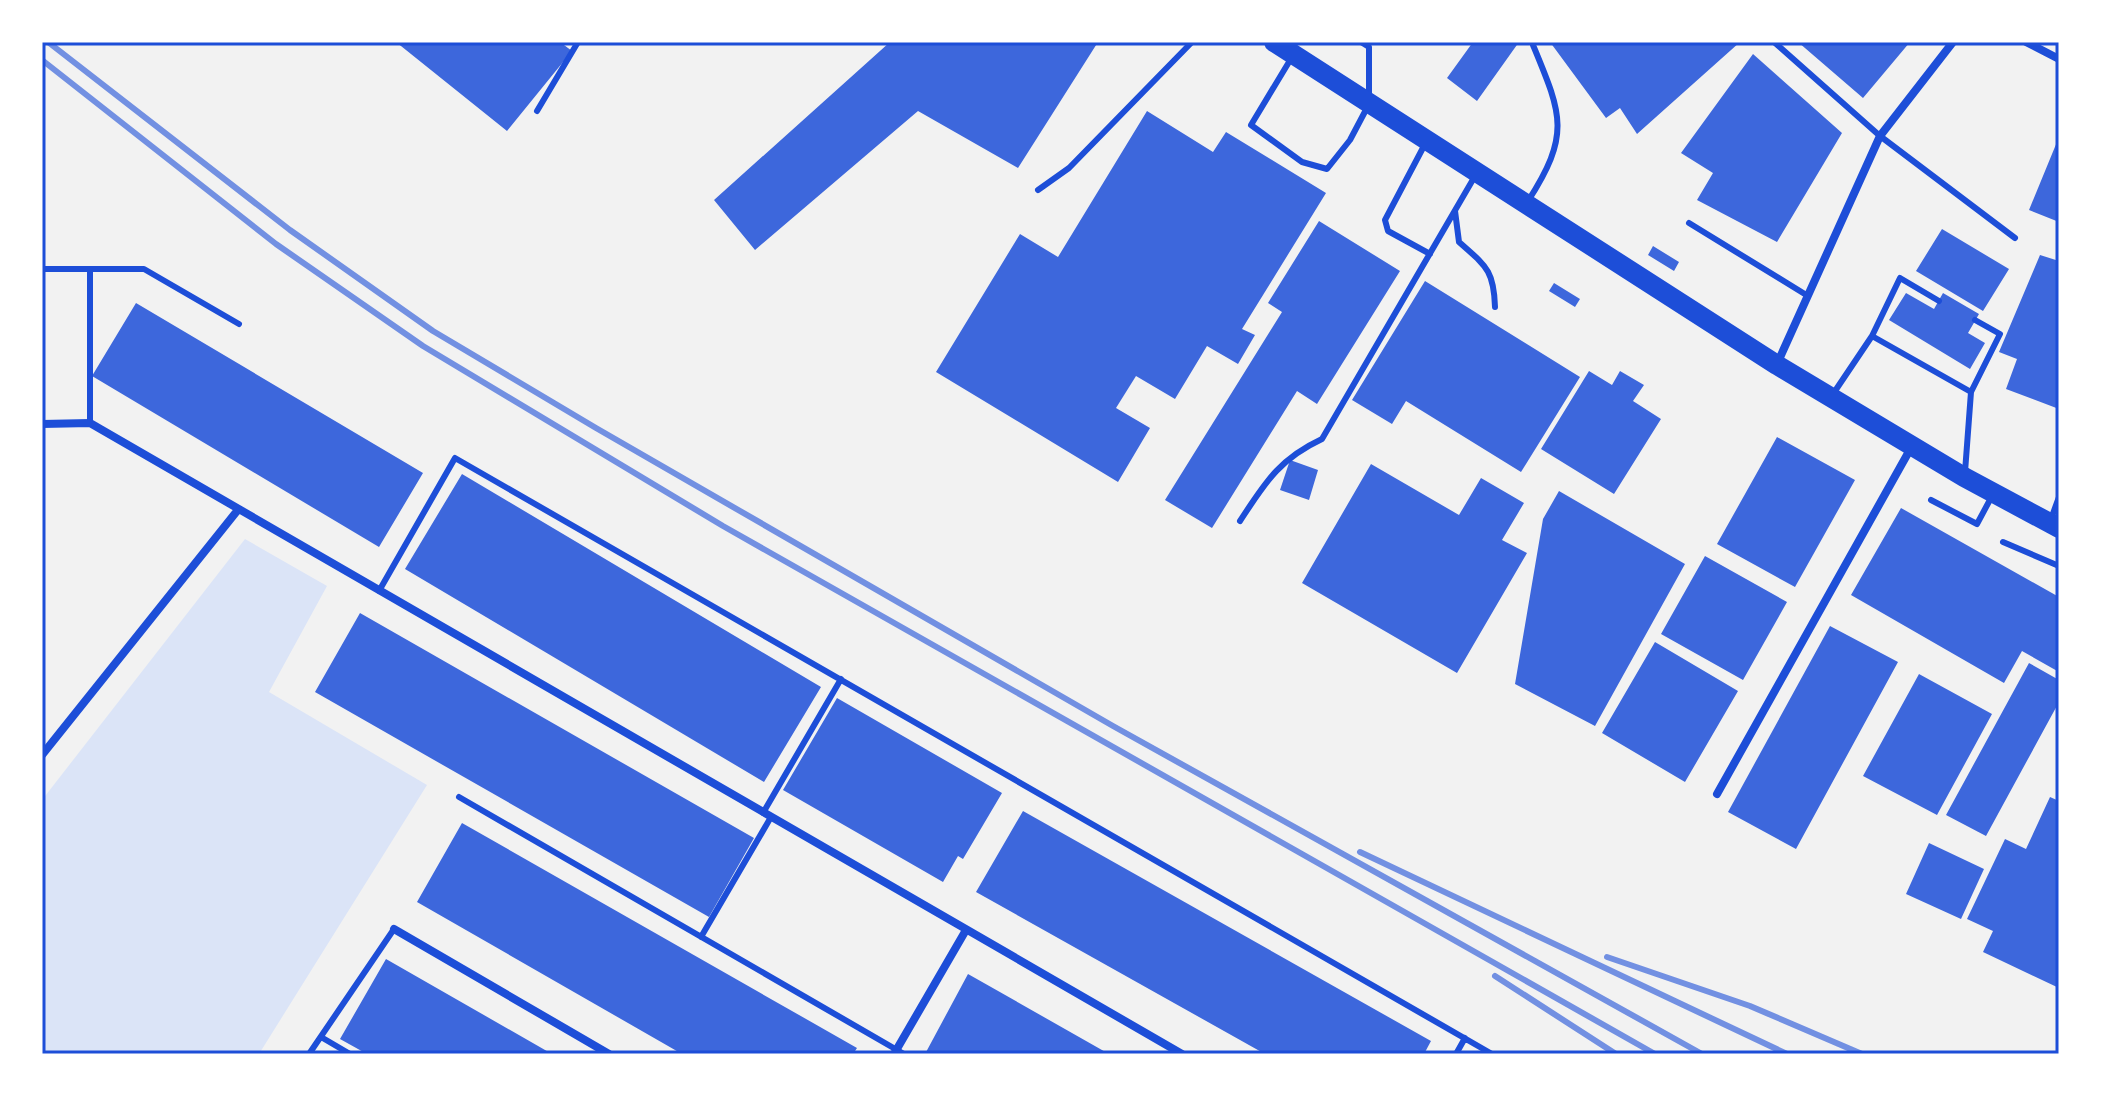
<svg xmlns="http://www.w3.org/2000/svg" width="2101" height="1096" font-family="'Noto Sans',sans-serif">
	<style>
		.green { fill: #dbe4f7 }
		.building { fill: #3d67dc }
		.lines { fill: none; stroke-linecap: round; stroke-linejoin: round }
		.service { stroke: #1d4ed8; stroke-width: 6 }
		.minor { stroke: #1d4ed8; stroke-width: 8 }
		.primary { stroke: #1d4ed8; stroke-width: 20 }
		.rail { stroke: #7290e2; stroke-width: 6 }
		.neatline { fill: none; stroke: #1d4ed8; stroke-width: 3 }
	</style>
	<rect width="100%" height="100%" fill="#f2f2f2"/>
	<path class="green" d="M 245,539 L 327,586 L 269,692 L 427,785 L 259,1054 L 42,1054 L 42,800 Z"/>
	<path class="building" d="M 396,42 L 560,42 L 572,51 L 507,131 Z
		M 890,42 L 1098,42 L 1018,168 L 918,111 L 755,250 L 714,200 Z
		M 1473,42 L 1519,42 L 1477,101 L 1447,78 Z
		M 1550,42 L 1740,42 L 1637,134 L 1620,108 L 1606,118 Z
		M 1798,42 L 1910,42 L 1863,98 Z
		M 1753,54 L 1842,133 L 1777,242 L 1697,200 L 1713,173 L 1681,153 Z
		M 1147,111 L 1213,152 L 1226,132 L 1326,193 L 1242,329 L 1255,335 L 1238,364 L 1207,346 L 1175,399 L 1136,376 L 1116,408 L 1150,428 L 1118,482 L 936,372 L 1020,234 L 1058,257 Z
		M 2059,137 L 2059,222 L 2029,210 Z
		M 1319,221 L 1400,271 L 1317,404 L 1297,391 L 1212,528 L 1165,500 L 1282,312 L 1268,303 Z
		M 1942,229 L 2009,269 L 1983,311 L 1916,271 Z
		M 1653,246 L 1679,262 L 1674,271 L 1648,255 Z
		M 2040,255 L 2059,261 L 2059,409 L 2006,389 L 2017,359 L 1999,352 Z
		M 1425,281 L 1580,377 L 1521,472 L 1406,401 L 1392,424 L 1352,400 Z
		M 1554,283 L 1580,299 L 1575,307 L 1549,291 Z
		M 1906,293 L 1934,309 L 1943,293 L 1979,314 L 1968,333 L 1985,343 L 1970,369 L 1889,320 Z
		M 136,303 L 423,473 L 379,547 L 92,376 Z
		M 1589,371 L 1612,385 L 1620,371 L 1644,385 L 1633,401 L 1661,419 L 1614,494 L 1541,449 Z
		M 1777,437 L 1855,480 L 1795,587 L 1717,544 Z
		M 1290,460 L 1318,470 L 1309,500 L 1280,490 Z
		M 1371,464 L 1459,515 L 1481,478 L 1524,503 L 1502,540 L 1527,553 L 1457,673 L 1302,583 Z
		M 462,474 L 821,687 L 764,782 L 405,569 Z
		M 1559,491 L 1685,564 L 1595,726 L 1515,684 L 1543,519 Z
		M 1901,508 L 2059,597 L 2059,672 L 2022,651 L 2004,683 L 1851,595 Z
		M 1705,556 L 1787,602 L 1743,680 L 1661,634 Z
		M 360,613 L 754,838 L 709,917 L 315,692 Z
		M 1830,626 L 1898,662 L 1796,849 L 1728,812 Z
		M 1655,642 L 1738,691 L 1685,782 L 1602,733 Z
		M 2029,663 L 2059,680 L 2059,702 L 1986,836 L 1946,815 Z
		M 1919,674 L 1992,714 L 1937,815 L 1863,776 Z
		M 837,698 L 1002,793 L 963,859 L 958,856 L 943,882 L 783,790 Z
		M 2050,797 L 2059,801 L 2059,988 L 1983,952 L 1993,931 L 1967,919 L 2005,839 L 2026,849 Z
		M 1023,811 L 1431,1041 L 1424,1054 L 1265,1054 L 976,892 Z
		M 462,823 L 857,1048 L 853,1054 L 682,1054 L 417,902 Z
		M 1929,843 L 1984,869 L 1961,919 L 1906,894 Z
		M 386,959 L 552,1054 L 367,1054 L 340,1039 Z
		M 968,974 L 1109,1054 L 925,1054 Z"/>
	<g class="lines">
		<path class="service" d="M 1774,42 L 1880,136 L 2015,238
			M 1292,57 L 1251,125 L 1302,162 L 1327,169 L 1350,140 L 1369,104 L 1369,47 L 1361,42
			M 537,111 L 578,42
			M 1425,144 L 1385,220 L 1388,231 L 1430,254
			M 1038,190 L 1069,168 L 1192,42
			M 1528,201 C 1571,134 1562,115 1533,45
			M 1455,211 L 1459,242 C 1486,266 1494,270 1495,307
			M 1689,223 L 1808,296
			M 42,269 L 144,269 L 239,324
			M 1872,336 L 1900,278 L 1939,301
			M 1971,392 L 2000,334 L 1975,320
			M 1833,394 L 1872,336 L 1971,392 L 1965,472
			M 90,423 L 90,269
			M 1931,500 L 1977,524 L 1992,496
			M 2051,519 L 2059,497
			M 1240,521 C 1265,483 1279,459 1322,439 L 1475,176
			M 2003,542 L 2059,566
			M 379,591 L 455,458 L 1492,1054
			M 459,797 L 904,1054
			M 763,813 L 841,679
			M 701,937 L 771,817
			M 321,1037 L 350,1054
			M 309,1054 L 394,929
			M 1456,1054 L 1465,1038"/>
		<path class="minor" d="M 2026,42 L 2059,59
			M 1777,364 L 1880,136 L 1953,42
			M 42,424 L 90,423 L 1182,1054
			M 42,755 L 237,511
			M 1717,794 L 1912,446
			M 394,929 L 609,1054
			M 894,1054 L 966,930"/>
		<path class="primary" d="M 1274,42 L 1777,365 L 1964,477 L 2059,528"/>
		<path class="rail" d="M 48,42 L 290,230 L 433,331 L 596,428 L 1113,726 L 1702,1054
			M 42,60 L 276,244 L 423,346 L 723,526 L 1655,1054
			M 1360,852 L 1787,1054
			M 1607,957 L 1750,1006 L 1862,1054
			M 1495,976 L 1616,1054"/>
	</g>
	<rect width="2101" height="1096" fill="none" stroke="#ffffff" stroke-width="88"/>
	<rect x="44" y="44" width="2013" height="1008" class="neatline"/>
</svg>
